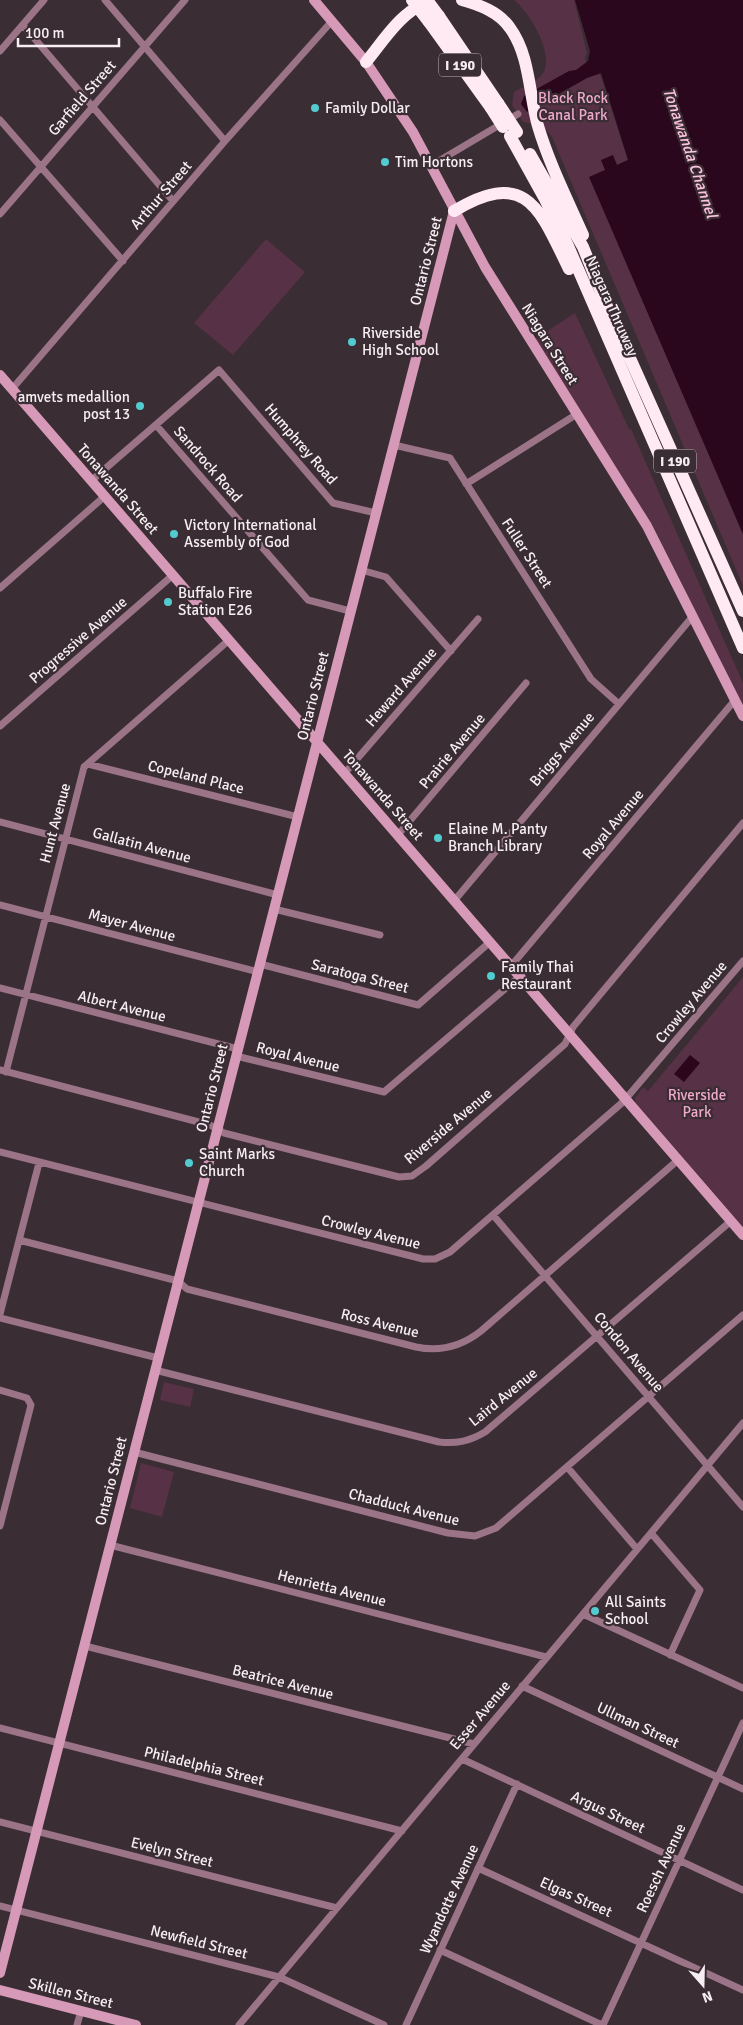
<svg xmlns="http://www.w3.org/2000/svg" width="743" height="2025" font-family="Signika,sans-serif">
	<style>
		.green { fill: #573145 }
		.water { fill: #2a071c }
		.lines { fill: none; stroke-linecap: round; stroke-linejoin: round }
		.street { stroke: #9b7487; stroke-width: 7 }
		.secondary { stroke: #d799b8; stroke-width: 10 }
		.highway { stroke: #ffeaf4; stroke-width: 12 }
		.highway-bridge { stroke: #ffeaf4; stroke-width: 12 }
		.poi-dot { fill: #52ccd0; stroke: #3a2d33; stroke-width: 2 }
		.labels { text-anchor: middle; dominant-baseline: central; stroke-width: 4.5; stroke-linejoin: round; paint-order: stroke }
		.shield { fill: #3a2d33; stroke: #beb4b9; stroke-width: 1 }
		.shield-label { font-size: 14px; font-weight: bold; fill: #f6eef2 }
		.street-label { font-size: 15px; fill: #f6eef2; stroke: #3a2d33 }
		.park-label { font-size: 15px; fill: #f0a9cd; stroke: #3a2d33 }
		.poi-label { font-size: 15px; fill: #f6eef2; stroke: #3a2d33; text-anchor: start }
		.water-label { font-size: 16px; font-style: italic; fill: #fdc3e0; stroke: #3a2d33 }
	</style>
	<rect width="100%" height="100%" fill="#3a2d33"/>
	<path class="green" d="M 514,0 L 574,0 L 587,53 L 585,58 L 591,76 L 600,74 L 628,160 L 590,177 L 743,535 L 743,586 L 552,137 L 543,126 L 523,122 L 512,105 L 514,92 C 522,87 538,81 543,73 C 555,54 529,12 514,0 Z
		M 266,239 L 305,272 L 233,355 L 194,323 Z
		M 575,313 L 629,429 L 631,429 L 743,683 L 743,705 L 653,526 L 535,339 Z
		M 743,977 L 743,1227 L 636,1103 L 635,1098 L 643,1087 L 648,1091 Z
		M 164,1382 L 194,1389 L 190,1407 L 160,1400 Z
		M 141,1463 L 174,1472 L 162,1517 L 130,1508 Z"/>
	<path class="water" d="M 575,0 L 743,0 L 743,534 L 589,177 L 605,170 L 601,160 L 613,155 L 617,165 L 628,160 L 601,73 L 587,78 L 527,112 L 521,104 L 524,96 L 569,71 L 576,70 L 588,61 L 590,51 Z
		M 690,1055 L 700,1063 L 684,1082 L 674,1074 Z"/>
	<g class="lines">
		<path class="street" d="M 105,0 L 225,141
			M 23,25 L 173,201
			M 0,51 L 44,0
			M 0,120 L 123,261
			M 432,165 L 518,114
			M 0,214 L 185,0
			M 12,389 L 225,141 L 332,21
			M 156,425 L 308,600 L 350,611
			M 394,445 L 450,458 L 591,679 L 619,704
			M 91,481 L 219,370 L 333,503 L 376,513
			M 466,484 L 577,414
			M 361,570 L 386,577 L 451,651
			M 0,588 L 105,496
			M 0,726 L 173,575
			M 88,764 L 298,817
			M 344,774 L 478,619
			M 0,822 L 278,895
			M 397,836 L 526,683
			M 454,901 L 693,616
			M 0,905 L 258,972
			M 274,909 L 380,935
			M 260,964 L 418,1005 L 490,942
			M 511,966 L 735,700
			M 0,988 L 238,1049
			M 236,1056 L 384,1092 L 520,976
			M 0,1070 L 210,1125 L 224,1133 L 399,1177 L 412,1176 L 426,1166 L 565,1044 L 573,1027 L 743,823
			M 6,1072 L 84,767 L 229,640
			M 0,1152 L 423,1259 L 435,1259 L 450,1252 L 623,1102 L 743,961
			M 493,1215 L 743,1507
			M 19,1240 L 178,1281 L 187,1289 L 416,1347 C 440,1352 462,1346 481,1331 L 678,1160
			M 0,1314 L 39,1163
			M 0,1318 L 158,1358
			M 155,1370 L 439,1442 C 457,1444 470,1441 485,1432 L 731,1221
			M 0,1390 L 27,1398 L 31,1405 L 0,1526
			M 134,1452 L 448,1533 L 475,1536 L 496,1528 L 743,1315
			M 568,1468 L 637,1549
			M 651,1533 L 700,1590 L 670,1655
			M 110,1545 L 546,1657
			M 583,1614 L 743,1688
			M 85,1646 L 474,1744
			M 522,1686 L 743,1789
			M 0,1728 L 402,1831
			M 462,1759 L 743,1890
			M 0,1822 L 337,1908
			M 478,1868 L 743,1990
			M 0,1906 L 279,1977 L 384,2025
			M 440,1950 L 602,2025
			M 77,2025 L 81,2011
			M 239,2025 L 743,1423
			M 406,2025 L 517,1784
			M 603,2025 L 743,1723"/>
		<path class="secondary" d="M 314,0 L 366,62 L 413,132 L 485,267 L 647,526 L 743,716
			M 0,375 L 743,1235
			M 0,1973 L 454,211
			M 0,1990 L 136,2025"/>
		<path class="highway" d="M 462,0 C 480,5 499,12 510,28 C 530,55 529,95 538,126 C 549,163 567,199 583,235
			M 439,16 L 498,103
			M 429,22 L 491,108
			M 366,62 C 384,40 400,13 427,2
			M 510,136 L 545,199 L 568,246 L 743,648
			M 530,154 L 583,247 L 608,309 L 743,611
			M 454,211 C 527,167 540,210 569,269"/>
		<path class="highway-bridge" d="M 412,0 L 429,22
			M 427,0 L 439,16
			M 498,103 L 517,132
			M 491,108 L 503,127"/>
	</g>
	<g class="poi-dot">
		<circle cx="315" cy="108" r="5"/>
		<circle cx="385" cy="162" r="5"/>
		<circle cx="352" cy="342" r="5"/>
		<circle cx="140" cy="406" r="5"/>
		<circle cx="174" cy="534" r="5"/>
		<circle cx="168" cy="602" r="5"/>
		<circle cx="438" cy="838" r="5"/>
		<circle cx="491" cy="976" r="5"/>
		<circle cx="189" cy="1163" r="5"/>
		<circle cx="595" cy="1611" r="5"/>
	</g>
	<g class="labels">
		<g class="shield">
			<rect x="439" y="53.5" width="42" height="23" rx="4"/>
			<rect x="654" y="449.5" width="42" height="23" rx="4"/>
		</g>
		<g class="shield-label">
			<text x="460" y="65">I 190</text>
			<text x="675" y="461">I 190</text>
		</g>
		<g class="street-label">
			<text transform="translate(82 98) rotate(-49)">Garfield Street</text>
			<text transform="translate(161 195) rotate(-49)">Arthur Street</text>
			<text transform="translate(426 261) rotate(-76)">Ontario Street</text>
			<text transform="translate(612 306) rotate(66)">Niagara Thruway</text>
			<text transform="translate(550 344) rotate(58)">Niagara Street</text>
			<text transform="translate(301 444) rotate(49)">Humphrey Road</text>
			<text transform="translate(208 464) rotate(49)">Sandrock Road</text>
			<text transform="translate(118 489) rotate(49)">Tonawanda Street</text>
			<text transform="translate(527 553) rotate(57)">Fuller Street</text>
			<text transform="translate(78 640) rotate(-41)">Progressive Avenue</text>
			<text transform="translate(401 687) rotate(-49)">Heward Avenue</text>
			<text transform="translate(313 696) rotate(-76)">Ontario Street</text>
			<text transform="translate(562 749) rotate(-50)">Briggs Avenue</text>
			<text transform="translate(452 751) rotate(-50)">Prairie Avenue</text>
			<text transform="translate(196 777) rotate(14)">Copeland Place</text>
			<text transform="translate(383 795) rotate(49)">Tonawanda Street</text>
			<text transform="translate(55 823) rotate(-75)">Hunt Avenue</text>
			<text transform="translate(613 824) rotate(-50)">Royal Avenue</text>
			<text transform="translate(142 845) rotate(15)">Gallatin Avenue</text>
			<text transform="translate(132 925) rotate(15)">Mayer Avenue</text>
			<text transform="translate(360 976) rotate(14)">Saratoga Street</text>
			<text transform="translate(691 1002) rotate(-50)">Crowley Avenue</text>
			<text transform="translate(122 1006) rotate(14)">Albert Avenue</text>
			<text transform="translate(298 1057) rotate(14)">Royal Avenue</text>
			<text transform="translate(212 1088) rotate(-76)">Ontario Street</text>
			<text transform="translate(448 1126) rotate(-40)">Riverside Avenue</text>
			<text transform="translate(371 1232) rotate(14)">Crowley Avenue</text>
			<text transform="translate(380 1323) rotate(14)">Ross Avenue</text>
			<text transform="translate(629 1352) rotate(50)">Condon Avenue</text>
			<text transform="translate(503 1397) rotate(-39)">Laird Avenue</text>
			<text transform="translate(111 1481) rotate(-76)">Ontario Street</text>
			<text transform="translate(404 1507) rotate(14)">Chadduck Avenue</text>
			<text transform="translate(332 1588) rotate(14)">Henrietta Avenue</text>
			<text transform="translate(283 1682) rotate(14)">Beatrice Avenue</text>
			<text transform="translate(480 1715) rotate(-50)">Esser Avenue</text>
			<text transform="translate(638 1725) rotate(25)">Ullman Street</text>
			<text transform="translate(204 1766) rotate(14)">Philadelphia Street</text>
			<text transform="translate(608 1812) rotate(25)">Argus Street</text>
			<text transform="translate(172 1852) rotate(14)">Evelyn Street</text>
			<text transform="translate(661 1868) rotate(-65)">Roesch Avenue</text>
			<text transform="translate(576 1897) rotate(24)">Elgas Street</text>
			<text transform="translate(449 1899) rotate(-65)">Wyandotte Avenue</text>
			<text transform="translate(199 1942) rotate(14)">Newfield Street</text>
			<text transform="translate(71 1993) rotate(14)">Skillen Street</text>
		</g>
		<g class="park-label">
			<text x="573" y="98">Black Rock<tspan x="573" dy="17">Canal Park</tspan></text>
			<text x="697" y="1095">Riverside<tspan x="697" dy="17">Park</tspan></text>
		</g>
		<g class="poi-label">
			<text x="325" y="108">Family Dollar</text>
			<text x="395" y="162">Tim Hortons</text>
			<text x="362" y="333">Riverside<tspan x="362" dy="17">High School</tspan></text>
			<text x="130" y="397" text-anchor="end">amvets medallion<tspan x="130" dy="17">post 13</tspan></text>
			<text x="184" y="525">Victory International<tspan x="184" dy="17">Assembly of God</tspan></text>
			<text x="178" y="593">Buffalo Fire<tspan x="178" dy="17">Station E26</tspan></text>
			<text x="448" y="829">Elaine M. Panty<tspan x="448" dy="17">Branch Library</tspan></text>
			<text x="501" y="967">Family Thai<tspan x="501" dy="17">Restaurant</tspan></text>
			<text x="199" y="1154">Saint Marks<tspan x="199" dy="17">Church</tspan></text>
			<text x="605" y="1602">All Saints<tspan x="605" dy="17">School</tspan></text>
		</g>
		<g class="water-label">
			<text transform="translate(690 153) rotate(71)">Tonawanda Channel</text>
		</g>
	</g>
	<g transform="translate(703 1985) rotate(160)" stroke="#3a2d33" stroke-width="4" paint-order="stroke">
	<path d="M0-4L9 19L0 12L-9 19Z" fill="#f6eef2"/>
	<text y="-8" font-size="14" font-weight="bold" text-anchor="middle" fill="#f6eef2">N</text>
	</g>
	<path d="M18 38v8h101v-8" fill="none" stroke="#f6eef2" stroke-width="2.5"/>
	<text x="25" y="38" font-size="15" fill="#f6eef2" stroke="#3a2d33" stroke-width="4" paint-order="stroke">100 m</text>
</svg>
